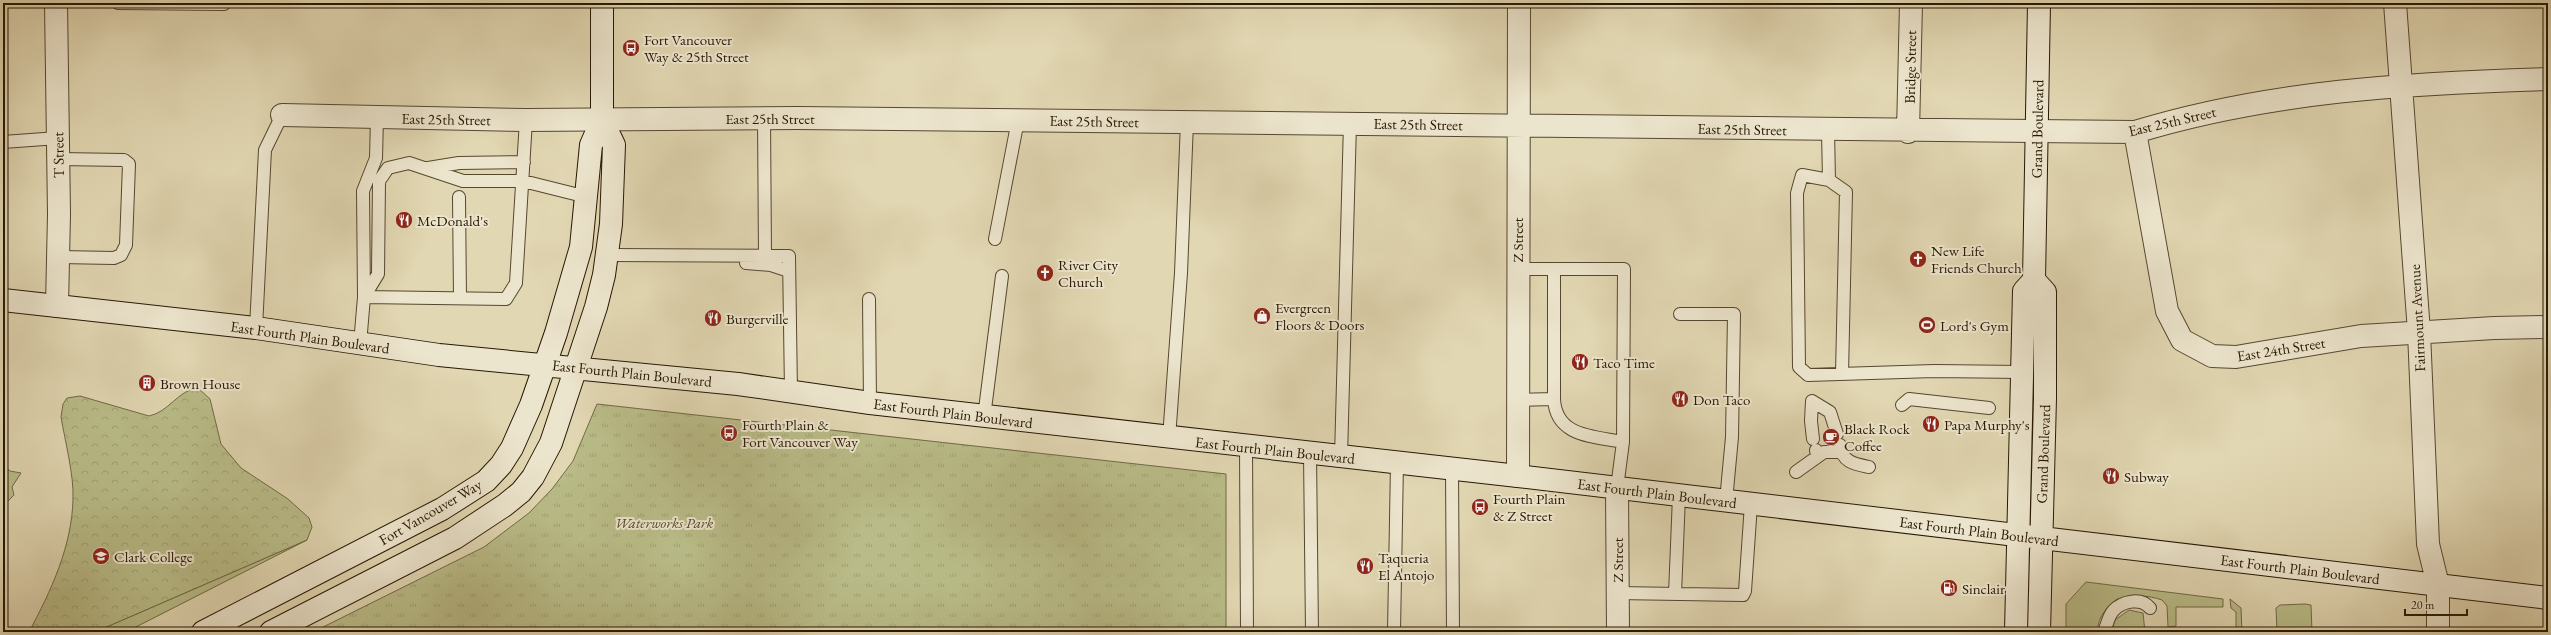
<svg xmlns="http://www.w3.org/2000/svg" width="2551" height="635" font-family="'EB Garamond',serif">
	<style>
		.grass { fill: #b9bc88; stroke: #706a46 }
		.forest { fill: url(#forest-crowns); stroke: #706a46 }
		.park { fill: url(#park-tufts); stroke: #706a46 }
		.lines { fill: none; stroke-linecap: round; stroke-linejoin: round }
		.lane-casing { stroke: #56472f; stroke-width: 14 }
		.street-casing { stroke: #56472f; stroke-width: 24 }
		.secondary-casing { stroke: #281703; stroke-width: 24 }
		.lane { stroke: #ece5cd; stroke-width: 12 }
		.street { stroke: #ece5cd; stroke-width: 22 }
		.secondary { stroke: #ece5cd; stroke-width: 22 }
		.labels { text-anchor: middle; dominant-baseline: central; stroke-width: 4; stroke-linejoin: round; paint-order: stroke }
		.poi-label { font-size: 15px; fill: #281703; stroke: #ece5cd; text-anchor: start }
		.street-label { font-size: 15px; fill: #281703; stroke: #ece5cd }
		.park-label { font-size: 15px; font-style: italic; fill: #54492b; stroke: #ece5cd }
	</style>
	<defs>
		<pattern id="forest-crowns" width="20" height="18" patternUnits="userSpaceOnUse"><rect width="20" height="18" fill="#b9bc88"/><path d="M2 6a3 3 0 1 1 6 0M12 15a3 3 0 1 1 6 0" fill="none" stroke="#9fa174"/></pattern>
		<pattern id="park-tufts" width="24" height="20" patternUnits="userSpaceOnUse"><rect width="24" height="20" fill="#b9bc88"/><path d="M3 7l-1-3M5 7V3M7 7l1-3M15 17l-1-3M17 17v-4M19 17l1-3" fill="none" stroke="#9fa174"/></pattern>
	</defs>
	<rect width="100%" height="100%" fill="#e1d7b2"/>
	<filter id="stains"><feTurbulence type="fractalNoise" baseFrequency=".005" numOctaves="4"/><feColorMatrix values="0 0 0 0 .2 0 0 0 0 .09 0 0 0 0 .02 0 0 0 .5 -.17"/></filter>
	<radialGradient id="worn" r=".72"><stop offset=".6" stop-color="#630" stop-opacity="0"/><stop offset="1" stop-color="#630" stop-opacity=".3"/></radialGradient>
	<path class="grass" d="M 3,465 L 10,471 L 21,473 L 12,487 L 14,495 L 3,506 Z
		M 307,540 L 126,632 L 95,632 Z
		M 2086,582 L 2223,599 L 2223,607 L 2176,607 L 2176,626 L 2168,627 L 2167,606 L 2162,600 C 2134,590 2100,598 2097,632 L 2066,632 L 2066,604 Z
		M 2230,599 L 2241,608 L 2242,632 L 2236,632 L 2236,612 L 2231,608 Z
		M 2305,604 L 2311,605 L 2312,632 L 2277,632 L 2276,608 L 2280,605 Z
		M 2129,610 L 2143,613 L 2145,632 L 2111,632 L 2115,620 Z"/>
	<path class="forest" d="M 198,388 L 210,399 L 221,444 L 241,468 L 288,499 L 309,518 L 312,527 L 307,540 L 95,632 L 29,632 C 51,591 72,546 73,499 C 74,475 65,441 61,417 L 63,404 L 67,398 L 80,396 L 149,416 C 169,412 178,390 198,388 Z"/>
	<path class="park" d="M 597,404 L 1226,474 L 1226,632 L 313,632 L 484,547 L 529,513 L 552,489 L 573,461 Z"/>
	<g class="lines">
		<defs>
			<path id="lane" d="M 118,3 L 224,4
				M 764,118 L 765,256
				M 1828,131 L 1829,180
				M 3,142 L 58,138
				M 58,159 L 124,160 L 129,164 L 126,245 L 121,255 L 114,258 L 59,257
				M 428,168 L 459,163 L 524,162
				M 459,197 L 460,298
				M 995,239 L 1018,120
				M 608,255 L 789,256 L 791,392
				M 746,263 L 771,265 L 789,271
				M 1517,269 L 1624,269 L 1623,442 L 1617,488
				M 1554,269 L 1554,399 C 1556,437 1593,436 1623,442
				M 364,297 L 378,274 L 379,181 L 388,168 L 409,163 L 463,181 L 523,181 L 587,197
				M 364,297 L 506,299 L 516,283 L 526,120
				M 869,299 L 870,403
				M 1680,314 L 1734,314 L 1732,437 L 1726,501
				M 256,328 L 265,150 L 282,115
				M 360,344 L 364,297 L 363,191 L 376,158 L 377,117
				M 1842,374 L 1846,192 L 1829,180 L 1802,175 L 1797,193 L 1799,367 L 1808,375 L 1934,371 L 2022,372
				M 1517,400 L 1554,399
				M 1902,405 L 1909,399 L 1989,408
				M 984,417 L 1002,276
				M 1169,438 L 1181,273 L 1187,122
				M 1813,439 L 1811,421 L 1812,401 L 1830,412 L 1837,434
				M 1840,445 C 1842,462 1854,464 1869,467
				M 1246,447 L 1247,632
				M 1310,454 L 1312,632
				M 1341,457 L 1350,123
				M 1817,457 L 1824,452 L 1841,452
				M 1452,469 L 1453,632
				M 1796,472 L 1817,457 L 1816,450
				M 1617,593 L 1743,595 L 1745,591 L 1751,504
				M 1675,594 L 1679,496
				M 1394,632 L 1397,463
				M 2104,632 C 2107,625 2108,617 2113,611 C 2122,601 2141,597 2150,608"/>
			<path id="street" d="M 56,3 L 59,214 L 57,306
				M 2395,3 L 2419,332 L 2428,544 L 2438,585 L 2438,632
				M 282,115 L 526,120 L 797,118 L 2135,132 C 2269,91 2409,83 2548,79
				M 1908,132 L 1911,3
				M 2135,132 L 2167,311 L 2182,340 L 2212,356 L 2236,357 L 2361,336 L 2494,328 L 2548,327
				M 1518,476 L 1519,3
				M 1617,488 L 1618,632"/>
			<path id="secondary" d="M 2034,280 L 2045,292 L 2045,398 L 2039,632
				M 3,300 L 256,328 L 439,355 L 738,384 L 870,403 L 1518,476 L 2548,598
				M 203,632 L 442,509 L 486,481 L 501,465 L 512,448 L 531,405 L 556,333 L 581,247 L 591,145 L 602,120 L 602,3
				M 271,632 L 455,538 L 505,505 L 521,492 L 533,477 L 551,443 L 596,307 L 604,275 L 611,224 L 614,145 L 602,120
				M 2016,632 L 2024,291 L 2034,280 L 2039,3"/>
		</defs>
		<use href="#lane" class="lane-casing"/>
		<use href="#street" class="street-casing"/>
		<use href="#secondary" class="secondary-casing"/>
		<use href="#lane" class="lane"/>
		<use href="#street" class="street"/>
		<use href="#secondary" class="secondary"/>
	</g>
	<defs>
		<symbol id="bus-disc" viewBox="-11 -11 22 22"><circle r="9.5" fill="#8f2418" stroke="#ece5cd"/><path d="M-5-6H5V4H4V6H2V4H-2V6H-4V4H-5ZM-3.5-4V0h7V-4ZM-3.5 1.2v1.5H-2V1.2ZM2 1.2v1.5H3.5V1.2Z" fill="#fff"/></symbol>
		<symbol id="restaurant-disc" viewBox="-11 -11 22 22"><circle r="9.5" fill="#8f2418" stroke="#ece5cd"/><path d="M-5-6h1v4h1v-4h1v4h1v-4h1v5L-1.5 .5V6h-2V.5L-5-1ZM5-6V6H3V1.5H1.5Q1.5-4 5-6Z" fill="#fff"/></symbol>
		<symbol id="church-disc" viewBox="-11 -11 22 22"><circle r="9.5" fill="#8f2418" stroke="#ece5cd"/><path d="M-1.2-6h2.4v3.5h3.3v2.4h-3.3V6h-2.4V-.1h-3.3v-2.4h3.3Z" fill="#fff"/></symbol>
		<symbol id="shop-disc" viewBox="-11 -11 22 22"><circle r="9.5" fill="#8f2418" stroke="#ece5cd"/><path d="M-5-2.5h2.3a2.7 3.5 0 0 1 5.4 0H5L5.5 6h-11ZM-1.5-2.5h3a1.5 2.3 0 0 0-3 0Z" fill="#fff"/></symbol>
		<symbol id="stadium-disc" viewBox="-11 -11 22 22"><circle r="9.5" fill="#8f2418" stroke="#ece5cd"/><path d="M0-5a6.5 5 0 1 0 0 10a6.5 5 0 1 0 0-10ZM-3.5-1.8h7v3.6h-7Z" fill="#fff"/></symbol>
		<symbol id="building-disc" viewBox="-11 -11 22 22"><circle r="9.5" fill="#8f2418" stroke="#ece5cd"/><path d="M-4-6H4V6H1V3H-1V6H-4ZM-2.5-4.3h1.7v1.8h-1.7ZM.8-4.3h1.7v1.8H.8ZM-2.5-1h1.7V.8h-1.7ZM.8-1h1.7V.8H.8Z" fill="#fff"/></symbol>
		<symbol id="cafe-disc" viewBox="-11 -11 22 22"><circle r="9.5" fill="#8f2418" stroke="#ece5cd"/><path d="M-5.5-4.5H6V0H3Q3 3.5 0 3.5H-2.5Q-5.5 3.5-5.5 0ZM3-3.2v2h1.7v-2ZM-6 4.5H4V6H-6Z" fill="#fff"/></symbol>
		<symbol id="university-disc" viewBox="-11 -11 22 22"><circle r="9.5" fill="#8f2418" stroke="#ece5cd"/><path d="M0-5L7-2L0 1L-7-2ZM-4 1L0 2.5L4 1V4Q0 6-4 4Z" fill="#fff"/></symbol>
		<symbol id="fuel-disc" viewBox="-11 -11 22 22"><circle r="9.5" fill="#8f2418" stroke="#ece5cd"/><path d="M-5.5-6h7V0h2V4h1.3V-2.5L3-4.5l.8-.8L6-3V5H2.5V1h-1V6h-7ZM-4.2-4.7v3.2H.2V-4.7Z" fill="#fff"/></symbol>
	</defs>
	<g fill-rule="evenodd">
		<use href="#bus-disc" x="621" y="38" width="20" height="20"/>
		<use href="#restaurant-disc" x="394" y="210" width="20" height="20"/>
		<use href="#church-disc" x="1908" y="249" width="20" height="20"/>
		<use href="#church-disc" x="1035" y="263" width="20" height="20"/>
		<use href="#shop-disc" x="1252" y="306" width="20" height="20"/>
		<use href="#restaurant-disc" x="703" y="308" width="20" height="20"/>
		<use href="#stadium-disc" x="1917" y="315" width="20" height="20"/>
		<use href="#restaurant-disc" x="1570" y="352" width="20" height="20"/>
		<use href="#building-disc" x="137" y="373" width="20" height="20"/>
		<use href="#restaurant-disc" x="1670" y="389" width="20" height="20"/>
		<use href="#restaurant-disc" x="1921" y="414" width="20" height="20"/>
		<use href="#bus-disc" x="719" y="423" width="20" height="20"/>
		<use href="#cafe-disc" x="1821" y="427" width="20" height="20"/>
		<use href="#restaurant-disc" x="2101" y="466" width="20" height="20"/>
		<use href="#bus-disc" x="1470" y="497" width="20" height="20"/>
		<use href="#university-disc" x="91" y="546" width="20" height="20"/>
		<use href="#restaurant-disc" x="1355" y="556" width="20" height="20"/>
		<use href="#fuel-disc" x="1939" y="578" width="20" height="20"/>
	</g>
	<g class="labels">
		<g class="poi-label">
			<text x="644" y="39">Fort Vancouver<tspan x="644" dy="17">Way &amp; 25th Street</tspan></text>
			<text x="417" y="220">McDonald's</text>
			<text x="1931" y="250">New Life<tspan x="1931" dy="17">Friends Church</tspan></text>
			<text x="1058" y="264">River City<tspan x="1058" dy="17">Church</tspan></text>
			<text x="1275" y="307">Evergreen<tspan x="1275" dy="17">Floors &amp; Doors</tspan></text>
			<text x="726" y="318">Burgerville</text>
			<text x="1940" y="325">Lord's Gym</text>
			<text x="1593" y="362">Taco Time</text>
			<text x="160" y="383">Brown House</text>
			<text x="1693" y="399">Don Taco</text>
			<text x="742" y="424">Fourth Plain &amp;<tspan x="742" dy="17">Fort Vancouver Way</tspan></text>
			<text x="1944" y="424">Papa Murphy's</text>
			<text x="1844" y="428">Black Rock<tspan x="1844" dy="17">Coffee</tspan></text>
			<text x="2124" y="476">Subway</text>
			<text x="1493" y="498">Fourth Plain<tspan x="1493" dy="17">&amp; Z Street</tspan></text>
			<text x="114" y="556">Clark College</text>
			<text x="1378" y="557">Taqueria<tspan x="1378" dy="17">El Antojo</tspan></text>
			<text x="1962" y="588">Sinclair</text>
		</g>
		<g class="street-label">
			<text transform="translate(1910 67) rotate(-89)">Bridge Street</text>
			<text x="770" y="118">East 25th Street</text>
			<text transform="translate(446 119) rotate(1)">East 25th Street</text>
			<text transform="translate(1094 121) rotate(1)">East 25th Street</text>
			<text transform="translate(2172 121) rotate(-13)">East 25th Street</text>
			<text transform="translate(1418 124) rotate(1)">East 25th Street</text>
			<text transform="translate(1742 129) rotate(1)">East 25th Street</text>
			<text transform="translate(2037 129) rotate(-89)">Grand Boulevard</text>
			<text transform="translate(58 155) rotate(-91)">T Street</text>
			<text transform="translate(1517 240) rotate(-90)">Z Street</text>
			<text transform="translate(2417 318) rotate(-93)">Fairmount Avenue</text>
			<text transform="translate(310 337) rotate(8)">East Fourth Plain Boulevard</text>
			<text transform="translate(2281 349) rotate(-9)">East 24th Street</text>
			<text transform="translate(632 373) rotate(6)">East Fourth Plain Boulevard</text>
			<text transform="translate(953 413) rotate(7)">East Fourth Plain Boulevard</text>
			<text transform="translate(1275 450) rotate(6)">East Fourth Plain Boulevard</text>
			<text transform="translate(2043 454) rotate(-88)">Grand Boulevard</text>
			<text transform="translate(1657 493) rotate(7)">East Fourth Plain Boulevard</text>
			<text transform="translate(430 512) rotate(-30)">Fort Vancouver Way</text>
			<text transform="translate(1979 531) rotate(7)">East Fourth Plain Boulevard</text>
			<text transform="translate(1617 560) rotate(-90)">Z Street</text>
			<text transform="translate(2300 569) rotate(7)">East Fourth Plain Boulevard</text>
		</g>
		<g class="park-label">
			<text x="664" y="522">Waterworks Park</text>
		</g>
	</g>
	<rect width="2551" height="635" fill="none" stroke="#e1d7b2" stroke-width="16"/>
	<rect x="4" y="4" width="2543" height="627" fill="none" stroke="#281703" stroke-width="2"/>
	<rect x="8" y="8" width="2535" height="619" fill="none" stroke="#281703"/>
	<path d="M2405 609v6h62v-6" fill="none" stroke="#281703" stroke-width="2"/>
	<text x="2411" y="609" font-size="12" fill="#281703" stroke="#ece5cd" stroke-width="3" paint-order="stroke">20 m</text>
	<rect width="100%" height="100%" filter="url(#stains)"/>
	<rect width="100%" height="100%" fill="url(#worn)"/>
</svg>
